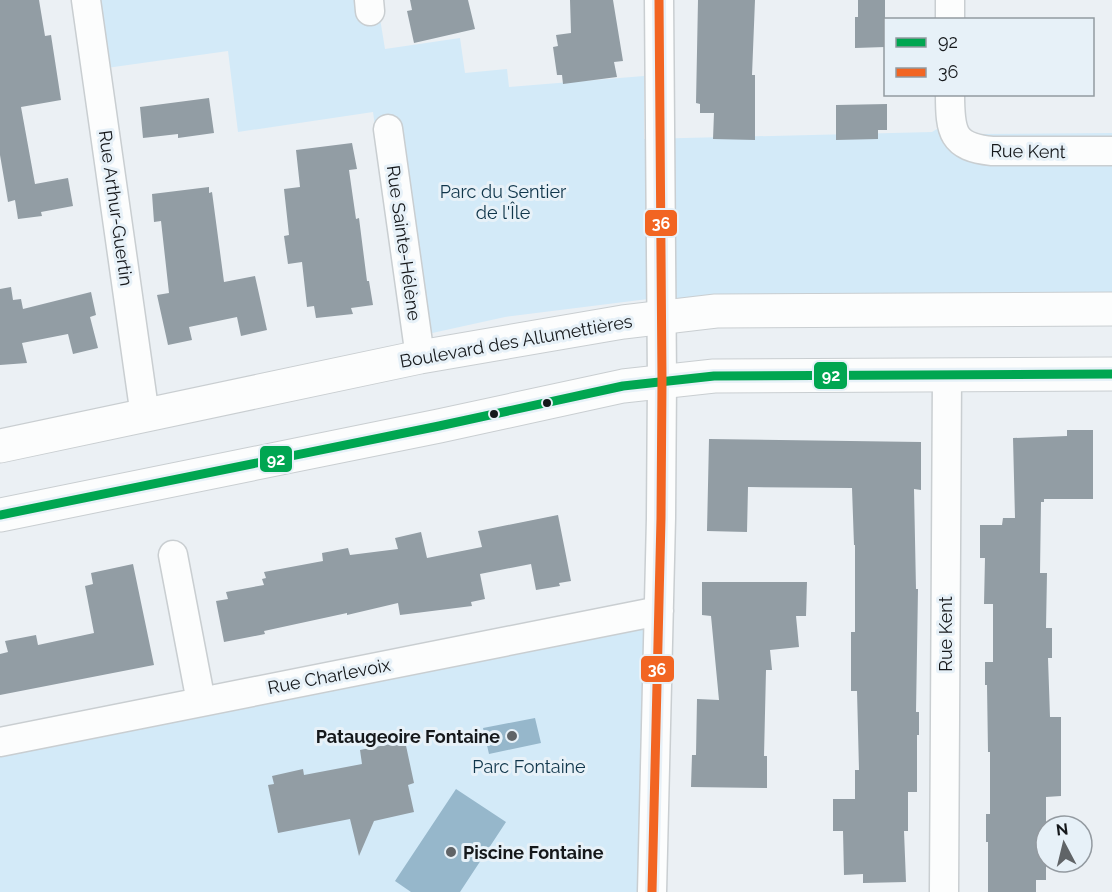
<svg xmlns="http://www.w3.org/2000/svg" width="1112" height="892" font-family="Raleway,sans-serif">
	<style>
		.green { fill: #d3eaf8 }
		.water { fill: #96b7cb }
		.building { fill: #929da4 }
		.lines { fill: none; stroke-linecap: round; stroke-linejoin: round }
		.street-casing { stroke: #c9ced1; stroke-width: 31 }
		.secondary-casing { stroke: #c9ced1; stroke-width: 35 }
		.street { stroke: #fcfdfd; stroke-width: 28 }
		.secondary { stroke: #fcfdfd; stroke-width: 33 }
		.bus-1-casing { stroke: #e7f1f8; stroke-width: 14 }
		.bus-2-casing { stroke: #e7f1f8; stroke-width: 14 }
		.bus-1 { stroke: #00a651; stroke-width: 9 }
		.bus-2 { stroke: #f26522; stroke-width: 9 }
		.bus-dot { fill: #15181b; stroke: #e7f1f8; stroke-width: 2 }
		.poi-dot { fill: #606467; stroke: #e7f1f8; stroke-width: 2 }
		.labels { text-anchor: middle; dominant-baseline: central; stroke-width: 6; stroke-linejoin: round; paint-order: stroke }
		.street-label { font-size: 18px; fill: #15181b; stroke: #e7f1f8 }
		.park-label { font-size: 18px; fill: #10364b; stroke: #e7f1f8 }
		.poi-label { font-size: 18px; font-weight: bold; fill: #15181b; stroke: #e7f1f8; text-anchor: end }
		.line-badge { stroke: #e7f1f8; stroke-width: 2 }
		.badge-label { font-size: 16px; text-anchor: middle; font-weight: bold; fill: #fff }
	</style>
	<rect width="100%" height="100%" fill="#ebf0f4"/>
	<path class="green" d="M 75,0 L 377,0 L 385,49 L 460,38 L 465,73 L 507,69 L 509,87 L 644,76 L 644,139 L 932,132 L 945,124 L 977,134 L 1112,133 L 1112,294 L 969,293 L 648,299 L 505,317 L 405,339 L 373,112 L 238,132 L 228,51 L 85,71 Z
		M 659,611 L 652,892 L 0,892 L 0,742 Z"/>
	<path class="water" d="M 535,718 L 541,743 L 489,754 L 483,728 Z
		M 456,789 L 506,822 L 460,892 L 411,892 L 395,881 Z"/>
	<path class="building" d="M 0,0 L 39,0 L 45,36 L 51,35 L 61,100 L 21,107 L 35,184 L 68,178 L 73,206 L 41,212 L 42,216 L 18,219 L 15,200 L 8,202 L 0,155 Z
		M 410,0 L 468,0 L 475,29 L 414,43 L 407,11 L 412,10 Z
		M 570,0 L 613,0 L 623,61 L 614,62 L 617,77 L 563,84 L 562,75 L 557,75 L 553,47 L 558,46 L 556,35 L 571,33 Z
		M 698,0 L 755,0 L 752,75 L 755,75 L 755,140 L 713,139 L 714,113 L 700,113 L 700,104 L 696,103 Z
		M 858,0 L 885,0 L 885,47 L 855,48 L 855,17 L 858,17 Z
		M 209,98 L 214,133 L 178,138 L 178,134 L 143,138 L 140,107 Z
		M 887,104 L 887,130 L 878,130 L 878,139 L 836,140 L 836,105 Z
		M 352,143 L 357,169 L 349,170 L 356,219 L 359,218 L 367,281 L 369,281 L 373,305 L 351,308 L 353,314 L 316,318 L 314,306 L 307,307 L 302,262 L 288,264 L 284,236 L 289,235 L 284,189 L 300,187 L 296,150 Z
		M 209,187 L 209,193 L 212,192 L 224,282 L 255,276 L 267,330 L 241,336 L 237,317 L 189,327 L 192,340 L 168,345 L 157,295 L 169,293 L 161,221 L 154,222 L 152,194 Z
		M 11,287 L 13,300 L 21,299 L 23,309 L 91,292 L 96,315 L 90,317 L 98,348 L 73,354 L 68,334 L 22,343 L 27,363 L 0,365 L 0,289 Z
		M 1067,430 L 1093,430 L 1093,499 L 1044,499 L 1044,502 L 1041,502 L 1040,573 L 1047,573 L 1046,628 L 1052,628 L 1052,658 L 1048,658 L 1050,717 L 1061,717 L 1061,796 L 1046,797 L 1046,880 L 1036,880 L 1036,892 L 988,892 L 988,842 L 986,842 L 986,814 L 990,814 L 990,752 L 988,752 L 987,685 L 985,685 L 985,662 L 993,662 L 993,604 L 984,604 L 985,558 L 980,558 L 980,525 L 1002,525 L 1003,518 L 1015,518 L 1013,438 L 1067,436 Z
		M 709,439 L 921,442 L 921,490 L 914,489 L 916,589 L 918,589 L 916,712 L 919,712 L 919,735 L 917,735 L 917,792 L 908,792 L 908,831 L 904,831 L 906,882 L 863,883 L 863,874 L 844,875 L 843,831 L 833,831 L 833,799 L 855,799 L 855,770 L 859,770 L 857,691 L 851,691 L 851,632 L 855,632 L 855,545 L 854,545 L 852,488 L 748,487 L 747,532 L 707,531 Z
		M 558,515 L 571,581 L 559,583 L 560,586 L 536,590 L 531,564 L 480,574 L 485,599 L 471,602 L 472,606 L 400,615 L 398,603 L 347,615 L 347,613 L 264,631 L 265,634 L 224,642 L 216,601 L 228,599 L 226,592 L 264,585 L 262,579 L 266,578 L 264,572 L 323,561 L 322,553 L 348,548 L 350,555 L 398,549 L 395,538 L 421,532 L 427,558 L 482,547 L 478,531 Z
		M 133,564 L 154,665 L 0,695 L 0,654 L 8,652 L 5,641 L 36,635 L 38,645 L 94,633 L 85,586 L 93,584 L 91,573 Z
		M 702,582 L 807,582 L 806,616 L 796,616 L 799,647 L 770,650 L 772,670 L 766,670 L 764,756 L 767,756 L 767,788 L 691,787 L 692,755 L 696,755 L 697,699 L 719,700 L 711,616 L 702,615 Z
		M 405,741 L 414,783 L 408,785 L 414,812 L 374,821 L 359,856 L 350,819 L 278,833 L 268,785 L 274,784 L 272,776 L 303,769 L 304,775 L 362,764 L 360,750 Z"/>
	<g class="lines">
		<defs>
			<path id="street" d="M 86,0 L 145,416
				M 369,0 L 370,11
				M 950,20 L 950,0
				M 950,94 C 950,132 952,147 992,151 L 1112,151
				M 388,129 L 420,357
				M 173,555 L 201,702
				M 0,742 L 659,611
				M 652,892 L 661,518 L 662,380 L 659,0
				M 944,892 L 947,376"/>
			<path id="secondary" d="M 0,446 L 420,357 L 623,322 L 716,311 L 1112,309
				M 0,515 L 439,426 L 623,386 L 714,376 L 1112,374"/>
		</defs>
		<use href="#street" class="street-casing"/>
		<use href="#secondary" class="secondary-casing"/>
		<use href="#street" class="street"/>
		<use href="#secondary" class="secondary"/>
		<defs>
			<path id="bus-1" d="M 0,515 L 439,426 L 623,386 L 714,376 L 1112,374"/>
			<path id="bus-2" d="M 652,892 L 661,518 L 662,380 L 659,0"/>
		</defs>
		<use href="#bus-1" class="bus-1-casing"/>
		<use href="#bus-2" class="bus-2-casing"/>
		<use href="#bus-1" class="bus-1"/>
		<use href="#bus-2" class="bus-2"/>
	</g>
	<g class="bus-dot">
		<circle cx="547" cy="403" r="5"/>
		<circle cx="494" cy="414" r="5"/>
	</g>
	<g class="poi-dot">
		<circle cx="512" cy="736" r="6"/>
		<circle cx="451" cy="852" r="6"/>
	</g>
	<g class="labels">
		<g class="street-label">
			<text transform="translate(1028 151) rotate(1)">Rue Kent</text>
			<text transform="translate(116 208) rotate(82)">Rue Arthur-Guertin</text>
			<text transform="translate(404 243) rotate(82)">Rue Sainte-Hélène</text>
			<text transform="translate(516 341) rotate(-10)">Boulevard des Allumettières</text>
			<text transform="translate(945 634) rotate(-90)">Rue Kent</text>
			<text transform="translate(329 676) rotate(-11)">Rue Charlevoix</text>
		</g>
		<g class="park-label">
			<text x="503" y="191">Parc du Sentier<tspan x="503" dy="21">de l'Île</tspan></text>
			<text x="529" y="766">Parc Fontaine</text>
		</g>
		<g class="poi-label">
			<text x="500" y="736">Pataugeoire Fontaine</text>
			<text x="463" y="852" text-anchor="start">Piscine Fontaine</text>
		</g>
	</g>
	<g class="line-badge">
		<rect x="644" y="209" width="34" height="28" rx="6" fill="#f26522"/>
		<rect x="813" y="361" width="35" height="29" rx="6" fill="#00a651"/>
		<rect x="259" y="445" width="34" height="28" rx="6" fill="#00a651"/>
		<rect x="640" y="655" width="35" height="28" rx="6" fill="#f26522"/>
	</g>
	<g class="badge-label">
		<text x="661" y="229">36</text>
		<text x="831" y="381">92</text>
		<text x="276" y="465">92</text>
		<text x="657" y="675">36</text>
	</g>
	<rect x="884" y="18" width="210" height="78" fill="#e7f1f8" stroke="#939aa0" stroke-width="1.5"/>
	<rect x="896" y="38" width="30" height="9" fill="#00a651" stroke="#939aa0" stroke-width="1.5"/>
	<text x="938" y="48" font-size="18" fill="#15181b">92</text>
	<rect x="896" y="68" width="30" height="9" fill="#f26522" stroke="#939aa0" stroke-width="1.5"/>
	<text x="938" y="78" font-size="18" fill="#15181b">36</text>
	<g transform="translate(1064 844) rotate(353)"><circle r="28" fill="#e7f1f8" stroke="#939aa0" stroke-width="1.5"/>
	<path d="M0-4.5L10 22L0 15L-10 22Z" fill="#606467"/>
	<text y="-9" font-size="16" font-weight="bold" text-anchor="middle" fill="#15181b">N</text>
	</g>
</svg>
